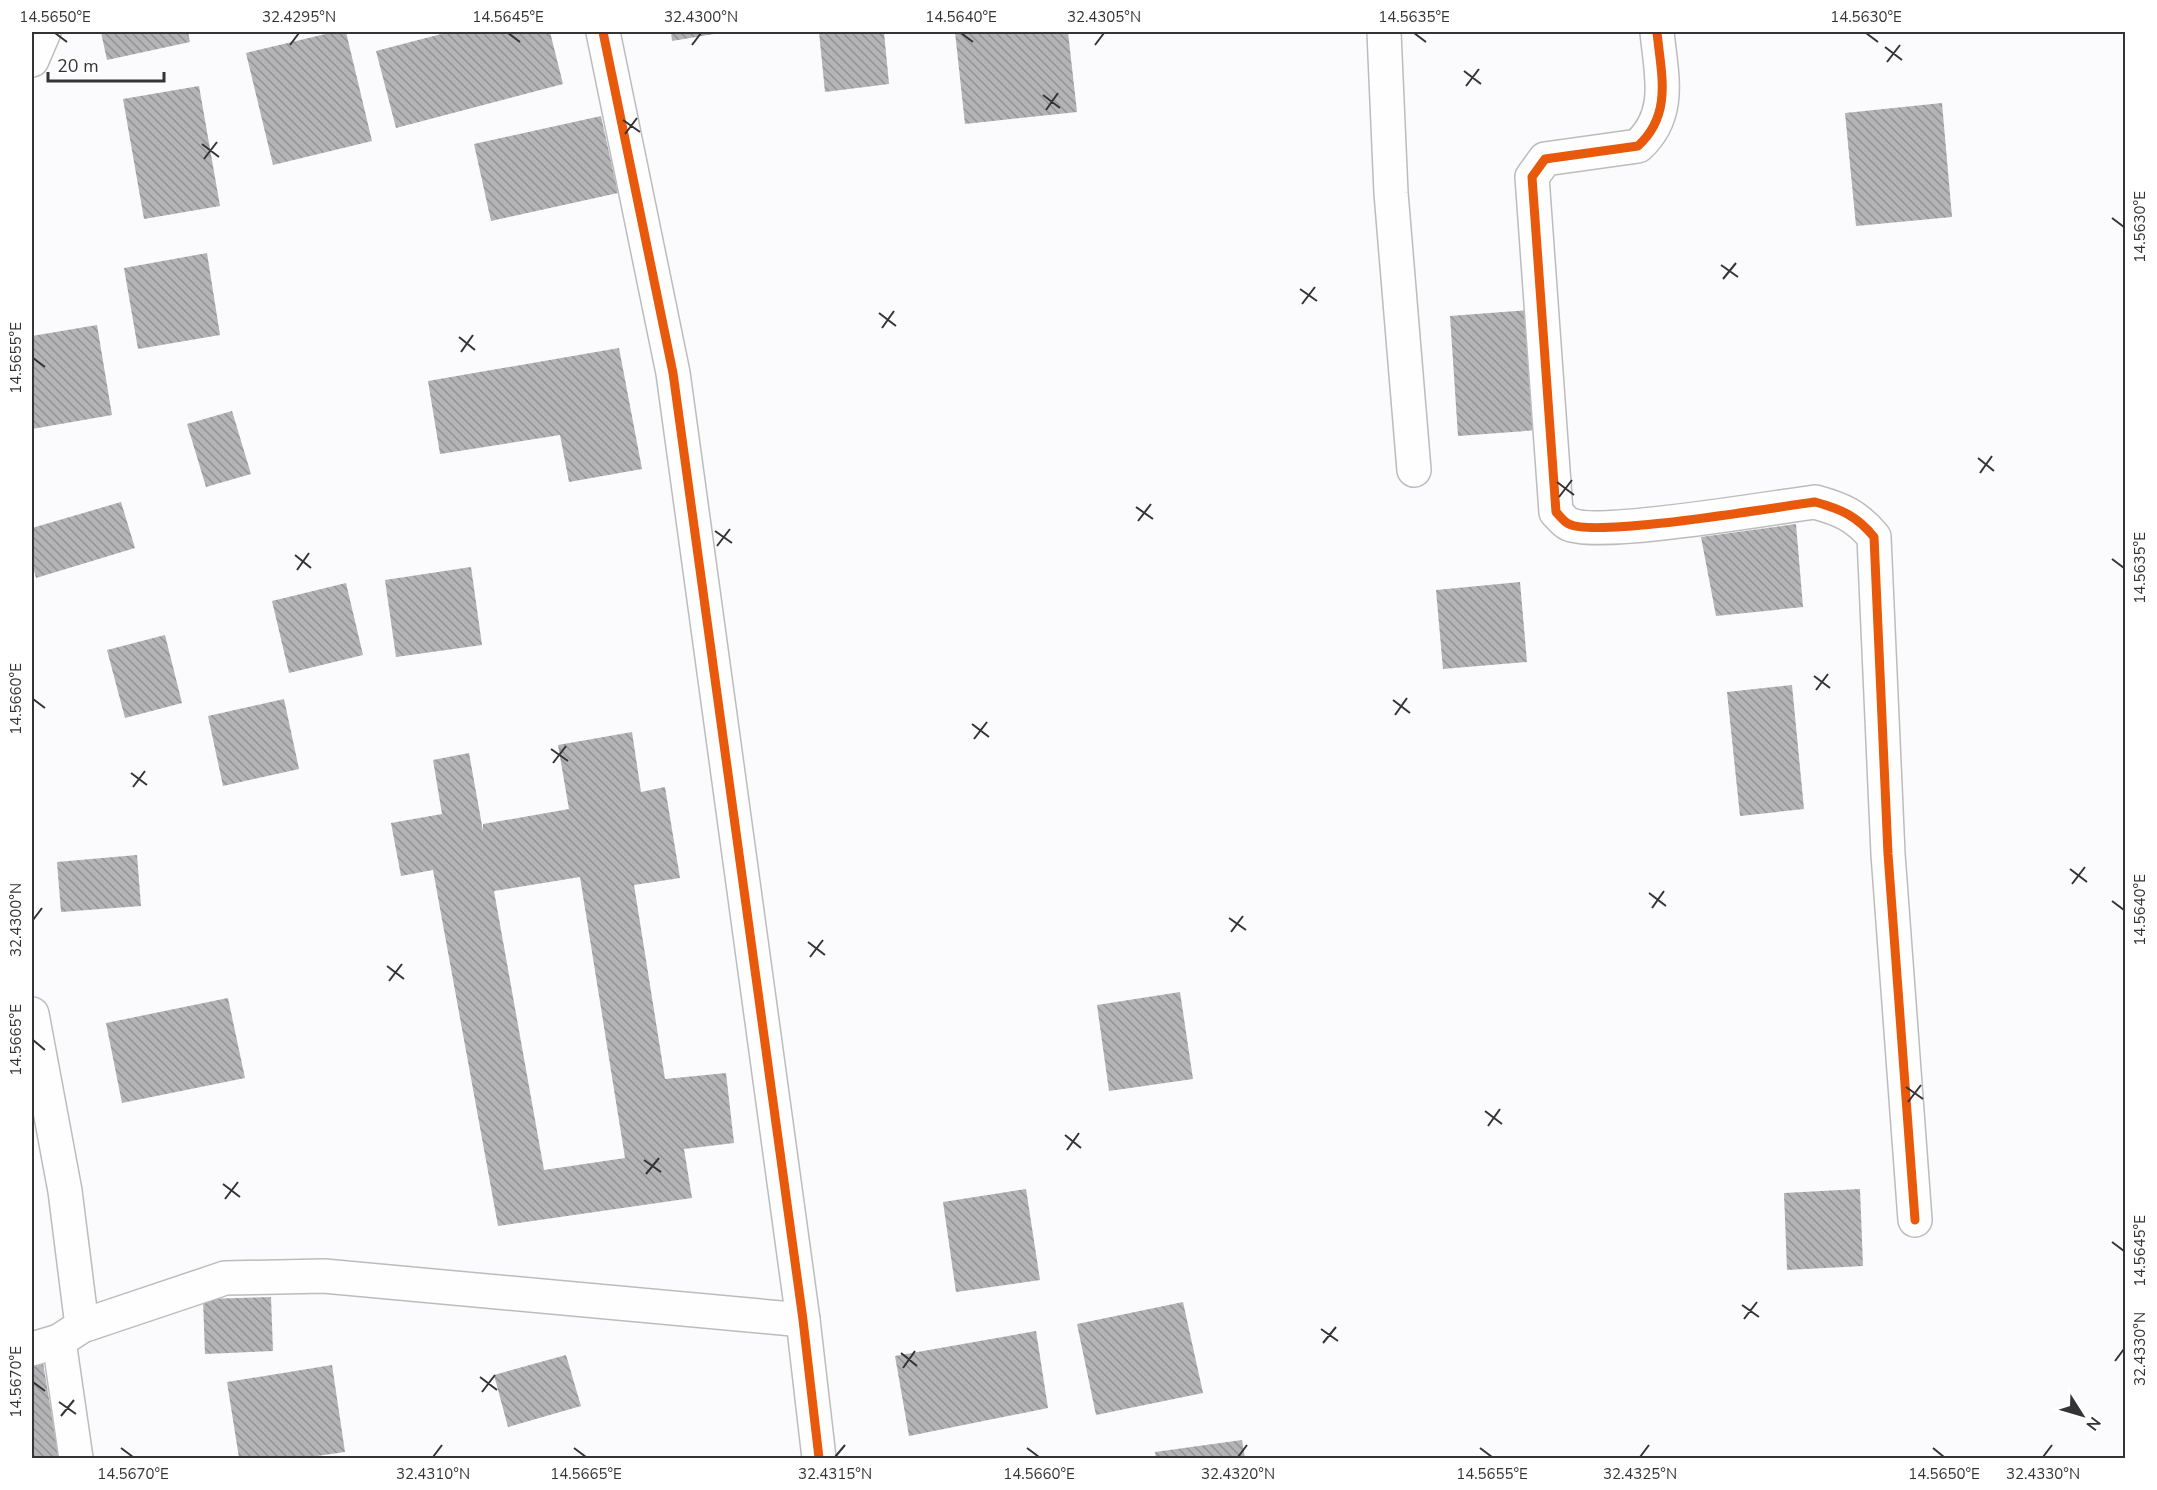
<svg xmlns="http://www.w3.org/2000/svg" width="2157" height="1490" font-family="'Nunito Sans',sans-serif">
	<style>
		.building { fill: url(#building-back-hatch); fill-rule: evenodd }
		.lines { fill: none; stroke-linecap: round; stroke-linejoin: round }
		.minor-casing { stroke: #bcbcbd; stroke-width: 36 }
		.tertiary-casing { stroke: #bcbcbd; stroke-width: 36 }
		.minor { stroke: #fefeff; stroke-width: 33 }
		.tertiary { stroke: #fefeff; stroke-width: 33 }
		.cycleway-casing { stroke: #fff; stroke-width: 13 }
		.cycleway { stroke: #e8590c; stroke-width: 9 }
		.ticks { fill: none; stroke: #343436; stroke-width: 2 }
		.neatline { fill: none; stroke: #343436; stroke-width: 2 }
		.ticks-label { font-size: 15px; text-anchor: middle; fill: #343436 }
	</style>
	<defs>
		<pattern id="building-back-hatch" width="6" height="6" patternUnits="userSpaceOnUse" patternTransform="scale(1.5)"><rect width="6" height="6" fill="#b4b4b6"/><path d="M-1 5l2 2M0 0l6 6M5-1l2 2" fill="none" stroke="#939395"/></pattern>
	</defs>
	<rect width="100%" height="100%" fill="#fbfbfd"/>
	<path class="building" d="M 101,32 L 188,32 L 190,42 L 107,60 Z
		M 334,32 L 346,32 L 372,141 L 273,165 L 246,53 Z
		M 449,32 L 550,32 L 563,84 L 396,128 L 376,51 Z
		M 671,32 L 720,32 L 720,33 L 672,41 Z
		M 819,32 L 884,32 L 889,84 L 825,92 Z
		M 955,32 L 1068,32 L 1077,112 L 965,124 Z
		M 199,86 L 220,206 L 144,219 L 123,99 Z
		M 1942,103 L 1952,217 L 1856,226 L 1845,113 Z
		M 601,116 L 618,193 L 491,221 L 474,144 Z
		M 207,253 L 220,335 L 138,349 L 124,268 Z
		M 1529,310 L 1538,430 L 1458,436 L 1450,316 Z
		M 97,325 L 112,415 L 32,429 L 32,336 Z
		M 619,348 L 642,469 L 569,482 L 560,435 L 440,454 L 428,381 Z
		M 232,411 L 251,474 L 206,487 L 187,424 Z
		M 121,502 L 135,548 L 36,578 L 32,563 L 32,528 Z
		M 1796,524 L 1803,607 L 1716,616 L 1701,537 Z
		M 471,567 L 482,645 L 396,657 L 385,580 Z
		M 1520,582 L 1527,662 L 1443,669 L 1436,590 Z
		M 346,583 L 363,655 L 289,673 L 272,601 Z
		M 165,635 L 182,703 L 125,718 L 107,650 Z
		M 1792,685 L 1804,809 L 1740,816 L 1727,692 Z
		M 284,699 L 299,769 L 223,786 L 208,716 Z
		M 632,732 L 641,792 L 665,787 L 680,878 L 634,885 L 665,1079 L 726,1073 L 734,1143 L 684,1149 L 692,1198 L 498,1226 L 433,870 L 401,876 L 391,823 L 442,814 L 433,760 L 469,753 L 483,831 L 483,824 L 569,809 L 558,745 ZM 580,877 L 625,1158 L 544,1170 L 494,891 Z
		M 137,855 L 141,906 L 61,912 L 57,862 Z
		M 1180,992 L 1193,1079 L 1109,1091 L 1097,1005 Z
		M 228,998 L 245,1078 L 122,1103 L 106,1023 Z
		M 1026,1189 L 1040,1280 L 956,1292 L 943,1202 Z
		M 1860,1189 L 1863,1266 L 1787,1270 L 1784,1193 Z
		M 271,1297 L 273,1351 L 205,1354 L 203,1299 Z
		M 1183,1302 L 1203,1393 L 1096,1415 L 1077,1324 Z
		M 1036,1331 L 1048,1408 L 909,1436 L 895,1356 Z
		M 566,1355 L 581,1406 L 508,1427 L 494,1375 Z
		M 43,1363 L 59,1458 L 32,1458 L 32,1365 Z
		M 332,1365 L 345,1452 L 303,1458 L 239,1458 L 227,1382 Z
		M 1242,1440 L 1245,1458 L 1156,1458 L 1155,1452 Z"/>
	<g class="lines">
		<defs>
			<path id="minor" d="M 1384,32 L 1391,193 L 1414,470
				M 1657,32 C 1661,74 1673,114 1638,146 L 1545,159 L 1532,177 L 1556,512 C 1560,516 1564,522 1569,524 C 1597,538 1775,507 1815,502 C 1841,509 1857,516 1874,537 L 1888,854 L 1915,1220
				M 32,60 L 44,32
				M 32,1014 L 65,1191 L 82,1326
				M 59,1341 L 76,1458
				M 32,1349 L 59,1341 L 82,1326 L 225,1278 L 324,1276 L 803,1320"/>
			<path id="tertiary" d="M 603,32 L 673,373 L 803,1320 L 819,1458"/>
		</defs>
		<use href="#minor" class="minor-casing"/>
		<use href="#tertiary" class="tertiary-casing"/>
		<use href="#minor" class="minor"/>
		<use href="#tertiary" class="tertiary"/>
		<defs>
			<path id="cycleway" d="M 603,32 L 673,373 L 803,1320 L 819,1458
				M 1657,32 C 1661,74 1673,114 1638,146 L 1545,159 L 1532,177 L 1556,512 C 1560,516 1564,522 1569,524 C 1597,538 1775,507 1815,502 C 1841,509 1857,516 1874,537 L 1888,854 L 1915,1220"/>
		</defs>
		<use href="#cycleway" class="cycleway-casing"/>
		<use href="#cycleway" class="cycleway"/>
	</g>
	<path class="ticks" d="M 55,33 L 67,42M 508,33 L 520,42M 961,33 L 973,42M 1414,33 L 1426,42M 1866,33 L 1878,42M 290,45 L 299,33M 692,45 L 701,33M 1095,45 L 1104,33M 1885,47 L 1902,60M 1887,62 L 1900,45M 1464,71 L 1481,84M 1466,86 L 1479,69M 1043,95 L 1060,108M 1046,110 L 1058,93M 623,120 L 640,132M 625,134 L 637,118M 202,144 L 219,157M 204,159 L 217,142M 2112,218 L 2124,227M 1721,265 L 1738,277M 1723,279 L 1736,263M 1300,289 L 1317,301M 1302,304 L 1315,287M 879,313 L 896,326M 882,328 L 894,311M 459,337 L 475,350M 461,352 L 473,335M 33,358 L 45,367M 1978,458 L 1994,471M 1980,473 L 1992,456M 1557,482 L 1574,495M 1559,497 L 1572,480M 1136,507 L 1153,519M 1138,521 L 1151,504M 715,531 L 732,543M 717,546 L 730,529M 295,555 L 311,568M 2112,559 L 2124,568M 297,570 L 309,553M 1814,676 L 1830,688M 1816,690 L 1828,674M 33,699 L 45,708M 1393,700 L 1410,713M 1395,715 L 1407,698M 972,724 L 989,737M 974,739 L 987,722M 551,749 L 568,761M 553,763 L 566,746M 131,773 L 147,785M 133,787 L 145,771M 2070,869 L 2087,882M 2072,884 L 2085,867M 1649,893 L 1666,906M 2112,901 L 2124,910M 1652,908 L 1664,891M 1229,918 L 1246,930M 33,920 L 42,908M 1231,932 L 1243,916M 808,942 L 825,955M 810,957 L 823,940M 387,966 L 404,979M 389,981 L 402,964M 33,1040 L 45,1050M 1906,1087 L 1923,1099M 1908,1102 L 1921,1085M 1485,1111 L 1502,1124M 1488,1126 L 1500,1109M 1065,1135 L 1081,1148M 1067,1150 L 1079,1133M 644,1160 L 661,1172M 646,1174 L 659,1158M 223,1184 L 240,1197M 225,1199 L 238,1182M 2112,1242 L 2124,1251M 1742,1305 L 1759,1317M 1744,1319 L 1757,1302M 1321,1329 L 1338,1341M 1323,1343 L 1336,1327M 901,1353 L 917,1366M 2115,1361 L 2124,1349M 903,1368 L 915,1351M 480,1377 L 497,1390M 33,1382 L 45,1391M 482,1392 L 495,1375M 59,1402 L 76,1414M 61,1416 L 74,1400M 121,1448 L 133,1457M 574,1448 L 586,1457M 1027,1448 L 1039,1457M 1480,1448 L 1492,1457M 1933,1448 L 1944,1457M 433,1457 L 442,1445M 835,1457 L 845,1445M 1238,1457 L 1247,1445M 1640,1457 L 1649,1445M 2043,1457 L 2052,1445"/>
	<rect width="2157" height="1490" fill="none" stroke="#ffffff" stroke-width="66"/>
	<g transform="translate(2082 1415) rotate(127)" stroke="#ffffff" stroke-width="4.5" paint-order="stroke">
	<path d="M0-4.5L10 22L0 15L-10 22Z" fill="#343436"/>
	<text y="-9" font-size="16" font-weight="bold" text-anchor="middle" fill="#343436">N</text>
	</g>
	<path d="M48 72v9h116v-9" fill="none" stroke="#343436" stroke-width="3"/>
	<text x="57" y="72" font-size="18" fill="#343436" stroke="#ffffff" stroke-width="4.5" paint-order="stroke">20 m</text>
	<rect x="33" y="33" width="2091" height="1424" class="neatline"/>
	<g class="ticks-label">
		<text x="55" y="22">14.5650°E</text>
		<text x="299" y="22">32.4295°N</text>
		<text x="508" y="22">14.5645°E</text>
		<text x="701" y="22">32.4300°N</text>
		<text x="961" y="22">14.5640°E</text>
		<text x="1104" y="22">32.4305°N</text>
		<text x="1414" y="22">14.5635°E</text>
		<text x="1866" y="22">14.5630°E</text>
		<text transform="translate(2140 227) rotate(-90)" y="5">14.5630°E</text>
		<text transform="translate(16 358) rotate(-90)" y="5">14.5655°E</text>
		<text transform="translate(2140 568) rotate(-90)" y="5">14.5635°E</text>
		<text transform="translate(16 699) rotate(-90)" y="5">14.5660°E</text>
		<text transform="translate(2140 910) rotate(-90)" y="5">14.5640°E</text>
		<text transform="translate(16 920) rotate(-90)" y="5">32.4300°N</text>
		<text transform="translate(16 1040) rotate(-90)" y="5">14.5665°E</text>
		<text transform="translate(2140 1251) rotate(-90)" y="5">14.5645°E</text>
		<text transform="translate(2140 1349) rotate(-90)" y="5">32.4330°N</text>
		<text transform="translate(16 1382) rotate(-90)" y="5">14.5670°E</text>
		<text x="133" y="1479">14.5670°E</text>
		<text x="433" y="1479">32.4310°N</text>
		<text x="586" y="1479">14.5665°E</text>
		<text x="835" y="1479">32.4315°N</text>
		<text x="1039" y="1479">14.5660°E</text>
		<text x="1238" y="1479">32.4320°N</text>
		<text x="1492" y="1479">14.5655°E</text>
		<text x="1640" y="1479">32.4325°N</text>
		<text x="1944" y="1479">14.5650°E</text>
		<text x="2043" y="1479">32.4330°N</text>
	</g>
</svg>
